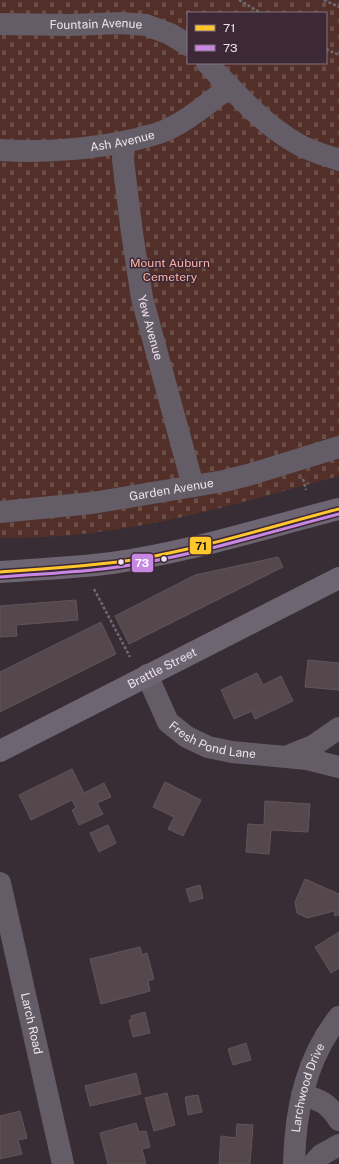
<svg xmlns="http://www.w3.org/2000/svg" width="339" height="1164" font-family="'Public Sans',sans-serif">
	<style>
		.cemetery { fill: url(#cemetery-stones); fill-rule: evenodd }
		.building { fill: #55484d; stroke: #605559 }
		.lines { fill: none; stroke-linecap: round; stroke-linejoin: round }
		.path { stroke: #6e6870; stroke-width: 2.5; stroke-dasharray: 3 2; stroke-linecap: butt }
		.minor { stroke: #645d68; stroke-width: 22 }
		.major { stroke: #6e6573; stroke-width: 22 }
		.bus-1-casing { stroke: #3d2837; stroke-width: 6 }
		.bus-2-casing { stroke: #3d2837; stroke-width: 6 }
		.bus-1 { stroke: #ffc72c; stroke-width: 3 }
		.bus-2 { stroke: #c787e3; stroke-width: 3 }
		.bus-dot { fill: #f0e2ec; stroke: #3d2837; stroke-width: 1.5 }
		.labels { text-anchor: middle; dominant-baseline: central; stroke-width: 3; stroke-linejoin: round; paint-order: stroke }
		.street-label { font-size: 12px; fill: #f0e2ec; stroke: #3d2837 }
		.park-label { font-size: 12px; fill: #f9b29f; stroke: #3d2837 }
		.line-badge { stroke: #3d2837; stroke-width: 1.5 }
		.badge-label { font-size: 11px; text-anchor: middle; font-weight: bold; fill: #fff }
		.pale-badge-label { font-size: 11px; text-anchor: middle; font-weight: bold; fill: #111 }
	</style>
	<defs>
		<pattern id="cemetery-stones" width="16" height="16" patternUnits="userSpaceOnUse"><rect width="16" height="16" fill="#523029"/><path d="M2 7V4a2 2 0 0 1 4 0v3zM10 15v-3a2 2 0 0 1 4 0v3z" fill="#6b4e48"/></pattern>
	</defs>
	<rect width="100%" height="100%" fill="#382d35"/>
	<path class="cemetery" d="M 0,0 L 339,0 L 339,476 C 264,496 189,519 112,530 C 75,536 37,538 0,538 ZM 188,13 L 326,13 L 326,63 L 188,63 Z"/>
	<path class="building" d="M 278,557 L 283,567 L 129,644 L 115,616 L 195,575 Z
		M 76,600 L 78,620 L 16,625 L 17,636 L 0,637 L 0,606 Z
		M 101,622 L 116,654 L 0,712 L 0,672 Z
		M 308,660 L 339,663 L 339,690 L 305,687 Z
		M 257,673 L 263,685 L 281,676 L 293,701 L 255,719 L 252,711 L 234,719 L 221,690 Z
		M 72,769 L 84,793 L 104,783 L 111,797 L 97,803 L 103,814 L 79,825 L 72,810 L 76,808 L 72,800 L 31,820 L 19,795 Z
		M 165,782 L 201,800 L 183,836 L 168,829 L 174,817 L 153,807 Z
		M 265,801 L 310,804 L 308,832 L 271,830 L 269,854 L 246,852 L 248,824 L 264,825 Z
		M 108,825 L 116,843 L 99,852 L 90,833 Z
		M 305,879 L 339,894 L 339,915 L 335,916 L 334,911 L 307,918 L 297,913 L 295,902 Z
		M 200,885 L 203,898 L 190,902 L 186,889 Z
		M 339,932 L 339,968 L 331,973 L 315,947 Z
		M 140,947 L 142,955 L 147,953 L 154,979 L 148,981 L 150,991 L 101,1004 L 90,959 Z
		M 145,1012 L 150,1033 L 133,1037 L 129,1020 L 132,1020 L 131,1016 Z
		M 246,1043 L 251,1060 L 233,1065 L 228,1049 Z
		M 136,1073 L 141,1094 L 90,1106 L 85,1086 Z
		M 167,1093 L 175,1125 L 154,1131 L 145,1098 Z
		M 198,1095 L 202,1112 L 188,1115 L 185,1097 Z
		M 20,1111 L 27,1138 L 18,1140 L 22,1154 L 0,1159 L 0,1116 Z
		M 136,1123 L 139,1132 L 146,1131 L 150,1147 L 142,1149 L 146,1164 L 108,1164 L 100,1133 Z
		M 237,1124 L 253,1125 L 250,1164 L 219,1164 L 221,1136 L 236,1138 Z"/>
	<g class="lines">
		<path class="path" d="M 239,0 L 261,13
			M 324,0 L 339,7
			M 326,49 L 339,55
			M 303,479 L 306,490
			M 94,589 L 130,657"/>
		<g class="minor">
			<path id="s1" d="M 0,24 L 71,25 L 121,23 L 146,25 L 170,34 L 188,45"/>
			<path d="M 207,63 C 235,92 261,123 296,143 C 309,151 325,155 339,160"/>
			<path id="s2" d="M 124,142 L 123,160 L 132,233 L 142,298 L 193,486"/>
			<path id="s3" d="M 0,150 C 43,153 95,149 137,139 C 146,136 155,135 164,131 C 188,121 209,102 230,87"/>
			<path id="s4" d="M 0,512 L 92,503 L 224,481 L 248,475 L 339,447"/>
			<path id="s5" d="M 147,675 L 168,722 L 187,737 L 208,747 L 232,752 L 307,759 L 339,767"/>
			<path d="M 288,756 L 313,746 L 339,728"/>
			<path id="s6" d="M 0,883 L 63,1164"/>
			<path d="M 302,1095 C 321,1100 328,1103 339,1120"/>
			<path id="s7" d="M 294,1164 C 295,1112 306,1058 339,1017"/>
			<path d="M 313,1164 L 321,1155 L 339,1145"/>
		</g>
		<g class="major">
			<path d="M 0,572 C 37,569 75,568 112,563 C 189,552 264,528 339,509"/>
			<path id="s8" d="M 0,751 L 339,578"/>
		</g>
		<defs>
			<path id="bus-1" d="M 0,572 C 46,569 93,566 139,559 C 207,547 273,526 339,509"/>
			<path id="bus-2" d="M 0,577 C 48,573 95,572 142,563 C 209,551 274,531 339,514"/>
		</defs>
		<use href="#bus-1" class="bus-1-casing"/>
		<use href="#bus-2" class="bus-2-casing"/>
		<use href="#bus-1" class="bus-1"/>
		<use href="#bus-2" class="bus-2"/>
	</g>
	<g class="bus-dot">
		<circle cx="164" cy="559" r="3.5"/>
		<circle cx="121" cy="562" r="3.5"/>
	</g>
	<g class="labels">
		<g class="street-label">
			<text stroke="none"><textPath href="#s1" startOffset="96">Fountain Avenue</textPath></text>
			<text stroke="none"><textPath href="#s3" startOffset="123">Ash Avenue</textPath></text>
			<text stroke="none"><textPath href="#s2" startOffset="188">Yew Avenue</textPath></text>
			<text stroke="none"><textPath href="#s4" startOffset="173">Garden Avenue</textPath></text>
			<text stroke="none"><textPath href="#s8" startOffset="182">Brattle Street</textPath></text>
			<text stroke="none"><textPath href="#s5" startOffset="101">Fresh Pond Lane</textPath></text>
			<text stroke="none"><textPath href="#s6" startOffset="144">Larch Road</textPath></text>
			<text stroke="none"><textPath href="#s7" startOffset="78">Larchwood Drive</textPath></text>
		</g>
		<g class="park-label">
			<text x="170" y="263">Mount Auburn<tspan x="170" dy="14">Cemetery</tspan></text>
		</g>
	</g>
	<g class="line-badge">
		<rect x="189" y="536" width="23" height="19" rx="4" fill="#ffc72c"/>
		<rect x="131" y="553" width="23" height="20" rx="4" fill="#c787e3"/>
	</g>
	<g class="badge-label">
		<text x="142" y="567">73</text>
	</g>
	<g class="pale-badge-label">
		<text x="201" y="550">71</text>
	</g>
	<rect x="187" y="12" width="140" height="52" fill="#3d2837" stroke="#85727f"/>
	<rect x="195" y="25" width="20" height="6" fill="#ffc72c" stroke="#85727f"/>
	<text x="223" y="32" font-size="12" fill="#f0e2ec">71</text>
	<rect x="195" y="45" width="20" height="6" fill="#c787e3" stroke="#85727f"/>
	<text x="223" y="52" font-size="12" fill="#f0e2ec">73</text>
</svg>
